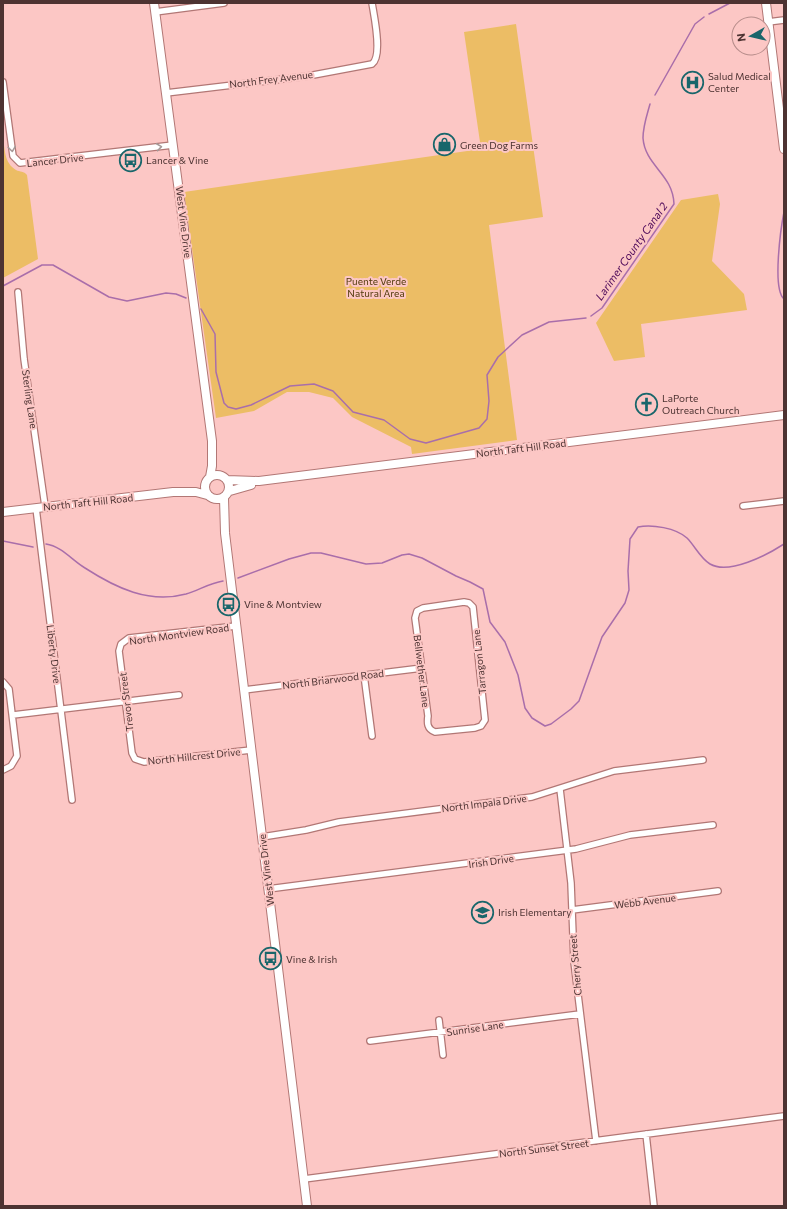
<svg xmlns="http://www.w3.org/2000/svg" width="787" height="1209" font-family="Commissioner,sans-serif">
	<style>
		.green { fill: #ecbd65 }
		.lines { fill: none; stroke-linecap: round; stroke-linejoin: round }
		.stream { stroke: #a96eaa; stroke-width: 1.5 }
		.street-casing { stroke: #b27775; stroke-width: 8 }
		.secondary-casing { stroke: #b27775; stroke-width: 10 }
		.street { stroke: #fff; stroke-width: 5.5 }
		.secondary { stroke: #fff; stroke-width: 8 }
		.oneway { stroke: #a69998 }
		.labels { text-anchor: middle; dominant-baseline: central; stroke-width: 4; stroke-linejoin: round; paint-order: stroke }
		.poi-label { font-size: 10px; fill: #4d3332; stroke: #fcc7c5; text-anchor: start }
		.street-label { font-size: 10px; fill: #4d3332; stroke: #fcc7c5 }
		.park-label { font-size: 10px; fill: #523b0c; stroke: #fcc7c5 }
		.water-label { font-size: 11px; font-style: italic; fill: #4d0859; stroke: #fcc7c5 }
	</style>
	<rect width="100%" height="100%" fill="#fcc7c5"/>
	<path class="green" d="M 516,24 L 543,217 L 489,225 L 517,440 L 412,454 L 411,447 L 352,417 L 333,398 L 309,392 L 287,392 L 254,411 L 216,418 L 184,192 L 481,149 L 464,32 Z
		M 3,138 C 5,149 4,163 16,170 C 20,172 24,171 27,175 L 38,259 L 3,278 Z
		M 718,194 L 720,204 L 712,261 L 744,294 L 747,310 L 641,324 L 645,357 L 614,361 L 596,323 L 681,200 Z"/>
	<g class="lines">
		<path class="stream" d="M 709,14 L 730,3
			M 655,95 L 695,24 L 704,17
			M 784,212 C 781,227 772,289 784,299
			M 3,286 L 42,265 L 53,265 L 109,297 L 127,301 L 166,293 L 176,294 L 186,298
			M 201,309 L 215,334 L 216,372 L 224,403 L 228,407 L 236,409 L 251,405 L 290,386 L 314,384 L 333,391 L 353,412 L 384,420 L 410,439 L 426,443 L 479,428 L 487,419 L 489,401 L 487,375 L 498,357 L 522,335 L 549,322 L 586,318
			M 591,316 L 602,308 L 674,204 C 673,174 645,166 643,138 C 643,126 647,115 650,104
			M 3,541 L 33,547
			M 46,544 C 61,546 73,561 85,568 C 116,588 149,604 186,594 C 199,590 210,583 223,581
			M 238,578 L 289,559 L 311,553 L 321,553 L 366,564 L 382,563 L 402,555 L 409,554 L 422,558 L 456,576 L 470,582 L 483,589 L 490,622 L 505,642 L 518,675 L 525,708 L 532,718 L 545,726 L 551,724 L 571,709 L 579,701 L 602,637 L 625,603 L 629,590 L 628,571 L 630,539 L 638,527 C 652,524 676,528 687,538 C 695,546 700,558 710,564 C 729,575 767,555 784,544"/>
		<defs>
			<path id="street" d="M 155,12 L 224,3
				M 768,22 L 784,20
				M 3,82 L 13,156 L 20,163 L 173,145
				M 166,93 L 308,76 L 372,64 C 383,56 374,16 372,3
				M 18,292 L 24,359 L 45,506
				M 743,506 L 784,501
				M 36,508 L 72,800
				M 464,602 L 469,603 L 473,607 L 485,720 L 481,726 L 475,728 L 435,732 C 427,729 427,723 428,716 L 415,618 L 417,611 L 423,608 Z
				M 236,626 L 129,638 L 121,644 L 119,651 L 132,753 L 135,759 L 144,762 L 251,750
				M 364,675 L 372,736
				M 3,682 L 9,689 L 17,756 L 11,766 L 3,770
				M 244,690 L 422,668
				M 13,715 L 179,695
				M 560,789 L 571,883 L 574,962 L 596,1141
				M 262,837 L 306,830 L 339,822 L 532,797 L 614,771 L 703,760
				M 268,889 L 576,849 L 630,835 L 713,825
				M 572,910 L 718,891
				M 439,1020 L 443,1055
				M 370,1041 L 580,1014
				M 646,1134 L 654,1206
				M 304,1179 L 784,1116"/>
			<path id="secondary" d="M 154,3 L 212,441 L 212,466 L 210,477
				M 766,3 L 784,149
				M205 487a12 12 0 1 1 24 0a12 12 0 1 1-24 0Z
				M 227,480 L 259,481 L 784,415
				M 230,491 L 251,485
				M 224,498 L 225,533 L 307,1206
				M 3,512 L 173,492 L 196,492 L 207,495"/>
		</defs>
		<use href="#street" class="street-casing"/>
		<use href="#secondary" class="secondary-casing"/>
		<use href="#street" class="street"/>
		<use href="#secondary" class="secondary"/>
	</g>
	<defs><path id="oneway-chevron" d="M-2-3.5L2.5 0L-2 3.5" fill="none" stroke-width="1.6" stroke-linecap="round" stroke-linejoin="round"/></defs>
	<g class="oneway">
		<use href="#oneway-chevron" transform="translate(159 147) rotate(-8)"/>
		<use href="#oneway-chevron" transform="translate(12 149) rotate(82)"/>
	</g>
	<defs>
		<symbol id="hospital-ring" viewBox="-11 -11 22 22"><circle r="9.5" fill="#fcc7c5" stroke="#19666b" stroke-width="1.5"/><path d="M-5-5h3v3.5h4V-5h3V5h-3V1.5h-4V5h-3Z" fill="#19666b"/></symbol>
		<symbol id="shop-ring" viewBox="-11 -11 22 22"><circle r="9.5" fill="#fcc7c5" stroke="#19666b" stroke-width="1.5"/><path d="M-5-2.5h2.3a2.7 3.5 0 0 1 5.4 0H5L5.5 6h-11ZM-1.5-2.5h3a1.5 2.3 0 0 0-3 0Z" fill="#19666b"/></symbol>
		<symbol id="bus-ring" viewBox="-11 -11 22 22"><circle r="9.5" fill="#fcc7c5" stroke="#19666b" stroke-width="1.5"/><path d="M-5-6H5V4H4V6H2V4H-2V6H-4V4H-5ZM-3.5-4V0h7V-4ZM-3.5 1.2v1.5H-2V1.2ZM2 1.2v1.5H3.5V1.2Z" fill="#19666b"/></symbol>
		<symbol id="church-ring" viewBox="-11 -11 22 22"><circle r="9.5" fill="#fcc7c5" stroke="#19666b" stroke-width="1.5"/><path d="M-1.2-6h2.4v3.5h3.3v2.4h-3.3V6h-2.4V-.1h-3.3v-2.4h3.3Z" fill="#19666b"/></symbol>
		<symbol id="school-ring" viewBox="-11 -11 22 22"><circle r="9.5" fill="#fcc7c5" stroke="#19666b" stroke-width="1.5"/><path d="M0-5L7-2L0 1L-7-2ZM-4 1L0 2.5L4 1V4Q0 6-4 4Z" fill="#19666b"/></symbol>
	</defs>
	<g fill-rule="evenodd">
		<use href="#hospital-ring" x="680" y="70" width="25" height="25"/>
		<use href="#shop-ring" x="432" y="132" width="25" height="25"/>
		<use href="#bus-ring" x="118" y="148" width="25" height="25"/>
		<use href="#church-ring" x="634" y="392" width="25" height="25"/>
		<use href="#bus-ring" x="216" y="592" width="25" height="25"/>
		<use href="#school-ring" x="470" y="900" width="25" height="25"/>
		<use href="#bus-ring" x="258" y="946" width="25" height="25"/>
	</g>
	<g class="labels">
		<g class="poi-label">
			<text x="708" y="76">Salud Medical<tspan x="708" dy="12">Center</tspan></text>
			<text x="460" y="145">Green Dog Farms</text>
			<text x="146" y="160">Lancer &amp; Vine</text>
			<text x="662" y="398">LaPorte<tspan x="662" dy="12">Outreach Church</tspan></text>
			<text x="244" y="604">Vine &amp; Montview</text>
			<text x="498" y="912">Irish Elementary</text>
			<text x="286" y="959">Vine &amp; Irish</text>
		</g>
		<g class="street-label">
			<text transform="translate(271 79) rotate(-7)">North Frey Avenue</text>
			<text transform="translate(55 160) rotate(-6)">Lancer Drive</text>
			<text transform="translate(184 222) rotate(83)">West Vine Drive</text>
			<text transform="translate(30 399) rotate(82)">Sterling Lane</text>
			<text transform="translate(521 448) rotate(-7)">North Taft Hill Road</text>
			<text transform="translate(88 502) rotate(-6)">North Taft Hill Road</text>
			<text transform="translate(179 634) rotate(-8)">North Montview Road</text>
			<text transform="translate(54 654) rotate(83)">Liberty Drive</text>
			<text transform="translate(479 662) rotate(-96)">Tarragon Lane</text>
			<text transform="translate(422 671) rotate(83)">Bellwether Lane</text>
			<text transform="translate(333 679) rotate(-7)">North Briarwood Road</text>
			<text transform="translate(126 702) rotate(-97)">Trevor Street</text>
			<text transform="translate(194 756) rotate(-6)">North Hillcrest Drive</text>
			<text transform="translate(484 803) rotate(-7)">North Impala Drive</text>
			<text transform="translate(491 861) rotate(-8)">Irish Drive</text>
			<text transform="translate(266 870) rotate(-97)">West Vine Drive</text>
			<text transform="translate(645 901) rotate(-7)">Webb Avenue</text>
			<text transform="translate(575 965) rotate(-95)">Cherry Street</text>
			<text transform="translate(475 1028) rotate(-8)">Sunrise Lane</text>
			<text transform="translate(544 1148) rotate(-7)">North Sunset Street</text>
		</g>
		<g class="park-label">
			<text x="376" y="281">Puente Verde<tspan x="376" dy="12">Natural Area</tspan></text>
		</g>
		<g class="water-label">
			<text transform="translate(631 251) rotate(-55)">Larimer County Canal 2</text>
		</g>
	</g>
	<rect width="787" height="1209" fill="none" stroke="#4d3332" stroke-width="8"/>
	<g transform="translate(751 36) rotate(262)"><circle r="19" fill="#fcc7c5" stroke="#b68c8a"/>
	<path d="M0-3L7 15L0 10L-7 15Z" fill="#19666b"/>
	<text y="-6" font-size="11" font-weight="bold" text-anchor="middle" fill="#4d3332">N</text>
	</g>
</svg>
